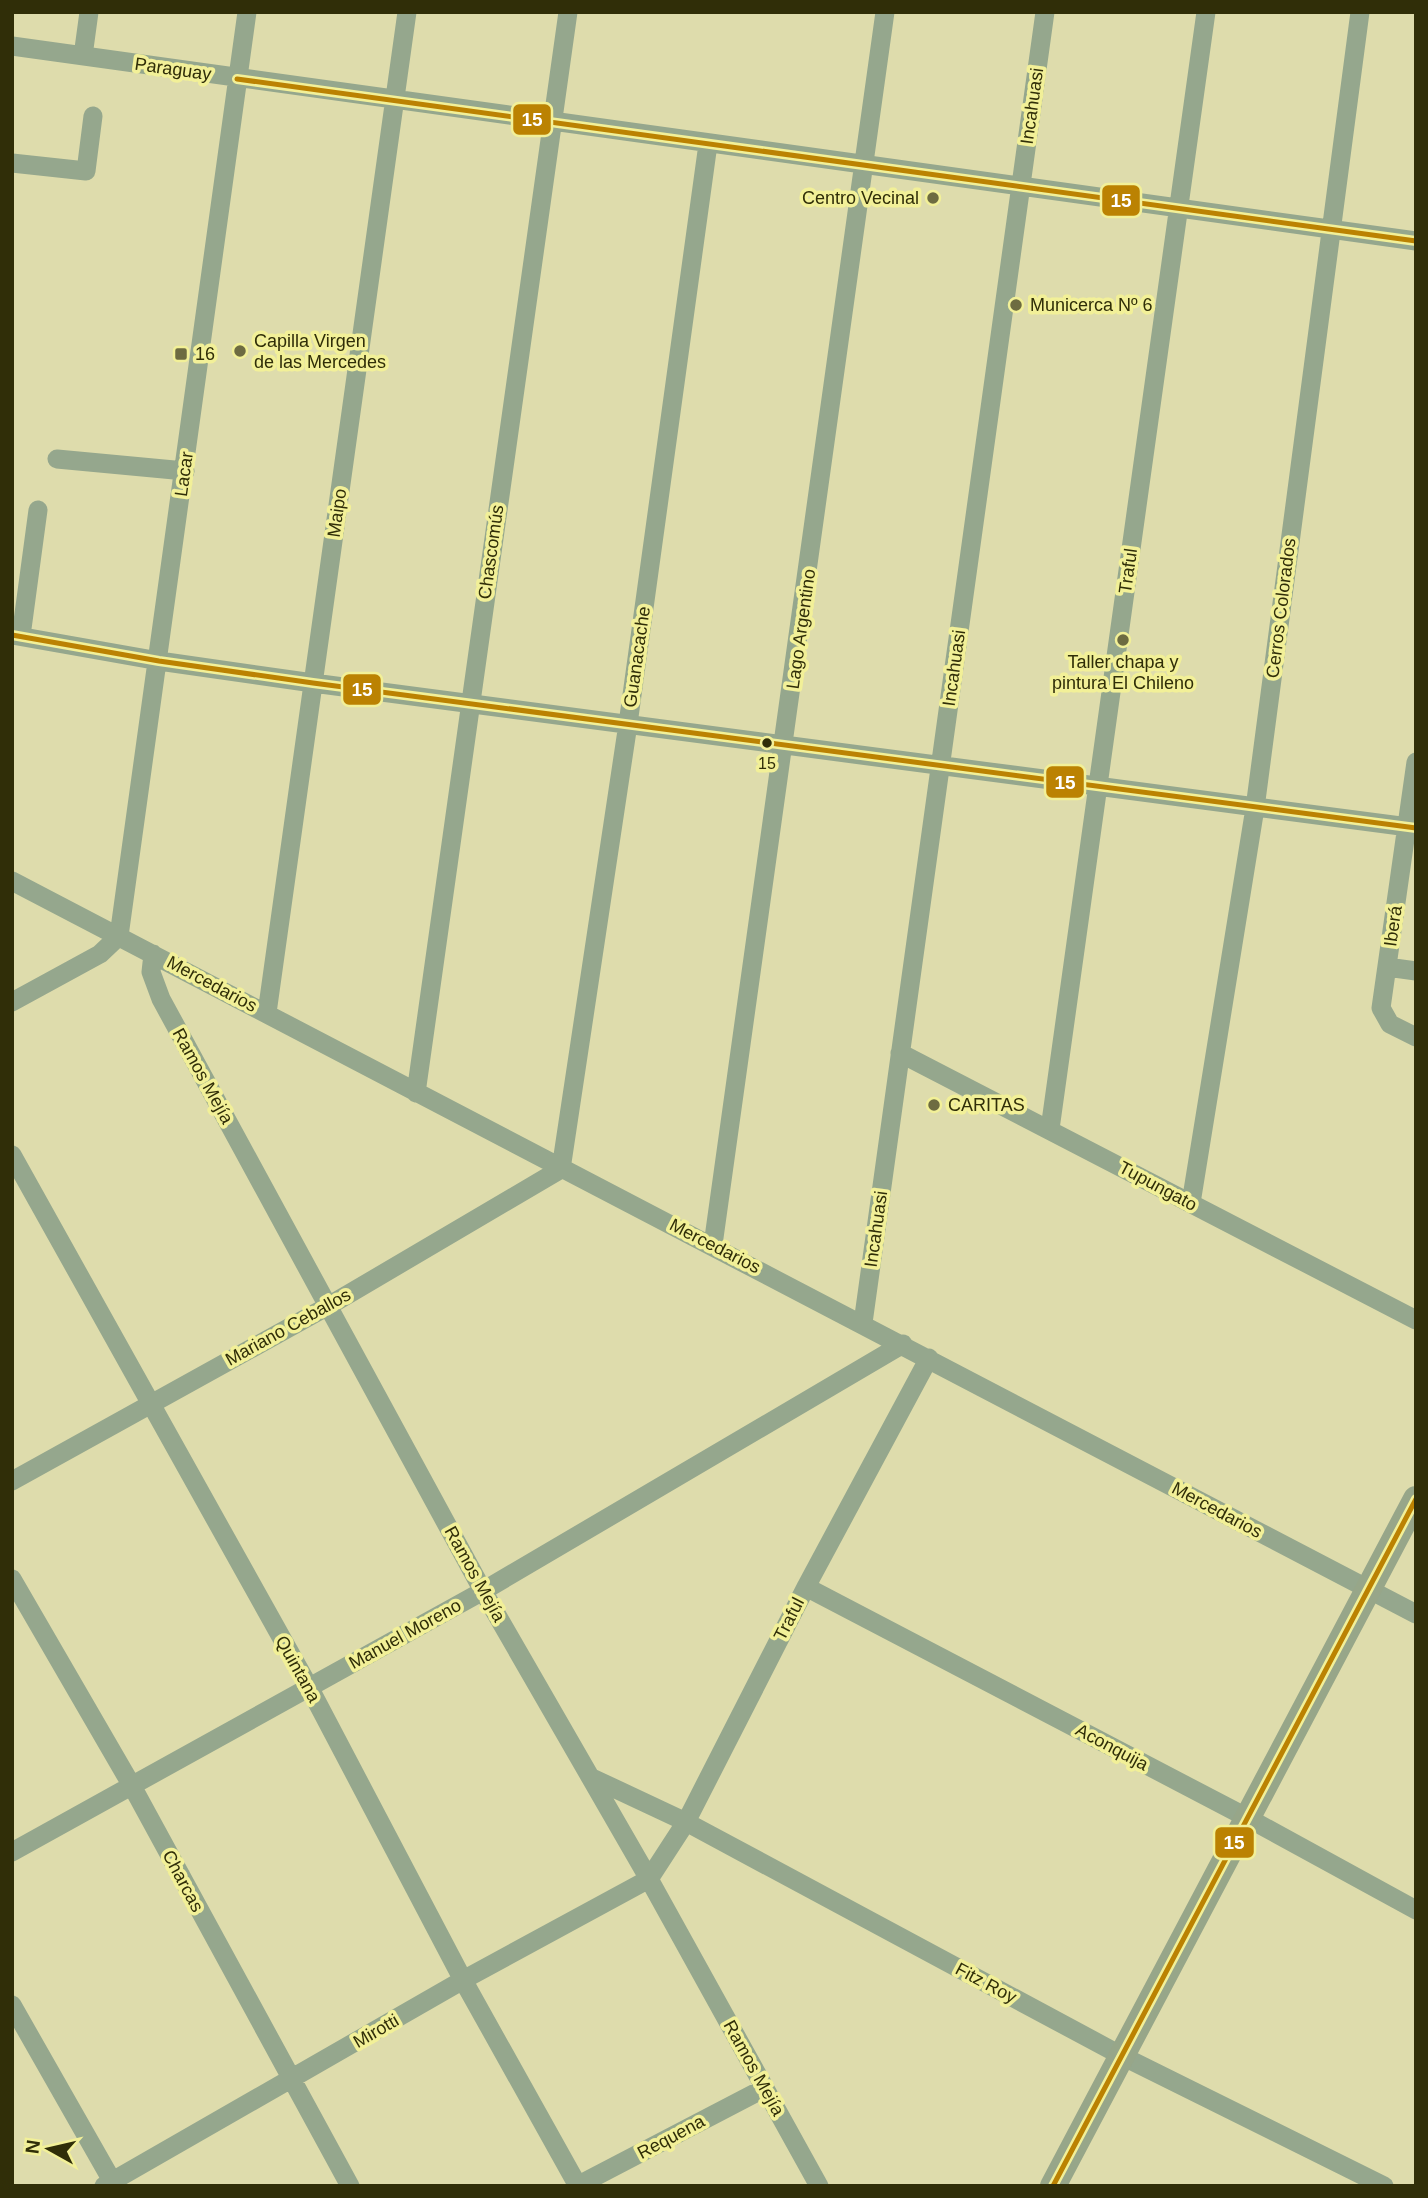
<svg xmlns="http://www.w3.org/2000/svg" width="1428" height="2198" font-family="Helvetica,sans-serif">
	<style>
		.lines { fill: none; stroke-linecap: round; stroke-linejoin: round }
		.minor { stroke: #95a78d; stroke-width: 19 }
		.secondary { stroke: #97a689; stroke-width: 26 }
		.bus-1-casing { stroke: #f2f098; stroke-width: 10 }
		.bus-1 { stroke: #bb8202; stroke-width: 5 }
		.poi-dot { fill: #6d6b41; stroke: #f2f098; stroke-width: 2.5 }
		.bus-dot { fill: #302e08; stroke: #f2f098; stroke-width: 2.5 }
		.labels { text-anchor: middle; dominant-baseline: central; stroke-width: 7; stroke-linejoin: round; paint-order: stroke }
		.bus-label { font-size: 16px; fill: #302e08; stroke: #f2f098 }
		.street-label { font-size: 18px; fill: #302e08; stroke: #f2f098 }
		.poi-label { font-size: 18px; fill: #302e08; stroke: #f2f098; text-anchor: start }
		.line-badge { stroke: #f2f098; stroke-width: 2.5 }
		.badge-label { font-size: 19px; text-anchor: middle; font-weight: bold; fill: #fff }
	</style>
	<rect width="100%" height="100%" fill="#dedcac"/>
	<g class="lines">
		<path class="minor" d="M 12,46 L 1416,241
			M 83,56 L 89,12
			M 12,163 L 86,171 L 93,116
			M 57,459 L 185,471
			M 12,635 L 159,661 L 313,683 L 1416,828
			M 21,636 L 38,510
			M 1416,762 L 1381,1008 L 1390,1024 L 1416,1037
			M 12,881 L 1416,1614
			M 153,954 L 151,972 L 161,999 L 483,1591 L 649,1879 L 819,2186
			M 1387,967 L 1416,971
			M 12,1002 L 100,954 L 119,936 L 247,12
			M 267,1013 L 407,12
			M 900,1053 L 1416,1320
			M 416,1093 L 568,12
			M 1050,1129 L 1206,12
			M 12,1155 L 309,1687 L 463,1980 L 578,2186
			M 1191,1203 L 1255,808 L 1360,12
			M 713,1245 L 885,12
			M 863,1323 L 1045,12
			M 12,1481 L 330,1305 L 561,1169 L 628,724 L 708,144
			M 12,1579 L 132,1786 L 350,2186
			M 806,1587 L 1246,1817 L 1416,1910
			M 590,1777 L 686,1822 L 1122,2056 L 1384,2186
			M 12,1852 L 483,1591 L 903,1344
			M 12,2005 L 115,2186
			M 104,2186 L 463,1980 L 649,1879 L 686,1822 L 806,1587 L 929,1358
			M 577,2186 L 765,2088"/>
		<path class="secondary" d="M 1053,2186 L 1416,1499"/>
		<defs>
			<path id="bus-1" d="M 237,79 L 1416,241
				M 12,635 L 159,661 L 313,683 L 1416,828
				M 1053,2186 L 1416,1499"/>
		</defs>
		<use href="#bus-1" class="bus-1-casing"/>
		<use href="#bus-1" class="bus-1"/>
	</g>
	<g class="poi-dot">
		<circle cx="933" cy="198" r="7"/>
		<circle cx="1016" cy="305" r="7"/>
		<circle cx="240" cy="351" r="7"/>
		<rect x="174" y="347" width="14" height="14" rx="3.5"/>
		<circle cx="1123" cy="640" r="7"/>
		<circle cx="934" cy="1105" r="7"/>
	</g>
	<circle class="bus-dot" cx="767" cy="743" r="6"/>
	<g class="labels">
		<g class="bus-label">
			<text x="767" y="763">15</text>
		</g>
		<g class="street-label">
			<text transform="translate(173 69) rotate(8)">Paraguay</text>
			<text transform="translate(1032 106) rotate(-82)">Incahuasi</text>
			<text transform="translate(184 474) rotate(-82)">Lacar</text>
			<text transform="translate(337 513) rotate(-82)">Maipo</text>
			<text transform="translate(491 552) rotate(-82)">Chascomús</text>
			<text transform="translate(1128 571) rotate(-82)">Traful</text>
			<text transform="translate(1281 608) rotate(-83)">Cerros Colorados</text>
			<text transform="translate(801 629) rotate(-82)">Lago Argentino</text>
			<text transform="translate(637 657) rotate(-82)">Guanacache</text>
			<text transform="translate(954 668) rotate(-82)">Incahuasi</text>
			<text transform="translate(1393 926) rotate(-82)">Iberá</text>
			<text transform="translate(212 984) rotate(28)">Mercedarios</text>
			<text transform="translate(203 1076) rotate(61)">Ramos Mejía</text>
			<text transform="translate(1158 1186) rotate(28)">Tupungato</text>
			<text transform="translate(876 1229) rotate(-82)">Incahuasi</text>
			<text transform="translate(715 1246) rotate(27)">Mercedarios</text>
			<text transform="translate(288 1327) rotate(-29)">Mariano Ceballos</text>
			<text transform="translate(1217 1510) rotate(28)">Mercedarios</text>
			<text transform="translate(475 1574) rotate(61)">Ramos Mejía</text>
			<text transform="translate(789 1619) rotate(-63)">Traful</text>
			<text transform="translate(405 1634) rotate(-29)">Manuel Moreno</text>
			<text transform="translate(298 1669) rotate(61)">Quintana</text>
			<text transform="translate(1112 1747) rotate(28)">Aconquija</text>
			<text transform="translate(183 1881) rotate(62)">Charcas</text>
			<text transform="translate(986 1983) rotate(28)">Fitz Roy</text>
			<text transform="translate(376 2031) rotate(-30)">Mirotti</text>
			<text transform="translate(754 2068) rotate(61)">Ramos Mejía</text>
			<text transform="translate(671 2137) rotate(-28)">Requena</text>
		</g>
		<g class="poi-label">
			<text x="919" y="198" text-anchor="end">Centro Vecinal</text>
			<text x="1030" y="305">Municerca Nº 6</text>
			<text x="254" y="341">Capilla Virgen<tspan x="254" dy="21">de las Mercedes</tspan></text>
			<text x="195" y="354">16</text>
			<text x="1123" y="662" text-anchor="middle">Taller chapa y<tspan x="1123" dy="21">pintura El Chileno</tspan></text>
			<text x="948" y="1105">CARITAS</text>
		</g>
	</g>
	<g class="line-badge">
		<rect x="512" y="103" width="40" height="33" rx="7" fill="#bb8202"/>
		<rect x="1101" y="184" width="40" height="33" rx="7" fill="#bb8202"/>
		<rect x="342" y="673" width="40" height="33" rx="7" fill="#bb8202"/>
		<rect x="1045" y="765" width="40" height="34" rx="7" fill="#bb8202"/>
		<rect x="1214" y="1826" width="41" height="33" rx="7" fill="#bb8202"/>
	</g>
	<g class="badge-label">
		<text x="532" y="126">15</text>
		<text x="1121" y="207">15</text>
		<text x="362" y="696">15</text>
		<text x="1065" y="789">15</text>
		<text x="1234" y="1849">15</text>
	</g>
	<rect width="1428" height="2198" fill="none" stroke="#302e08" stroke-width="28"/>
	<g transform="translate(49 2149) rotate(278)" stroke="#f2f098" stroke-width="5" paint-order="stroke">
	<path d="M0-5L12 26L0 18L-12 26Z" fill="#302e08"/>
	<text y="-10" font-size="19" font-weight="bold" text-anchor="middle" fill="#302e08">N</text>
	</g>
</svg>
